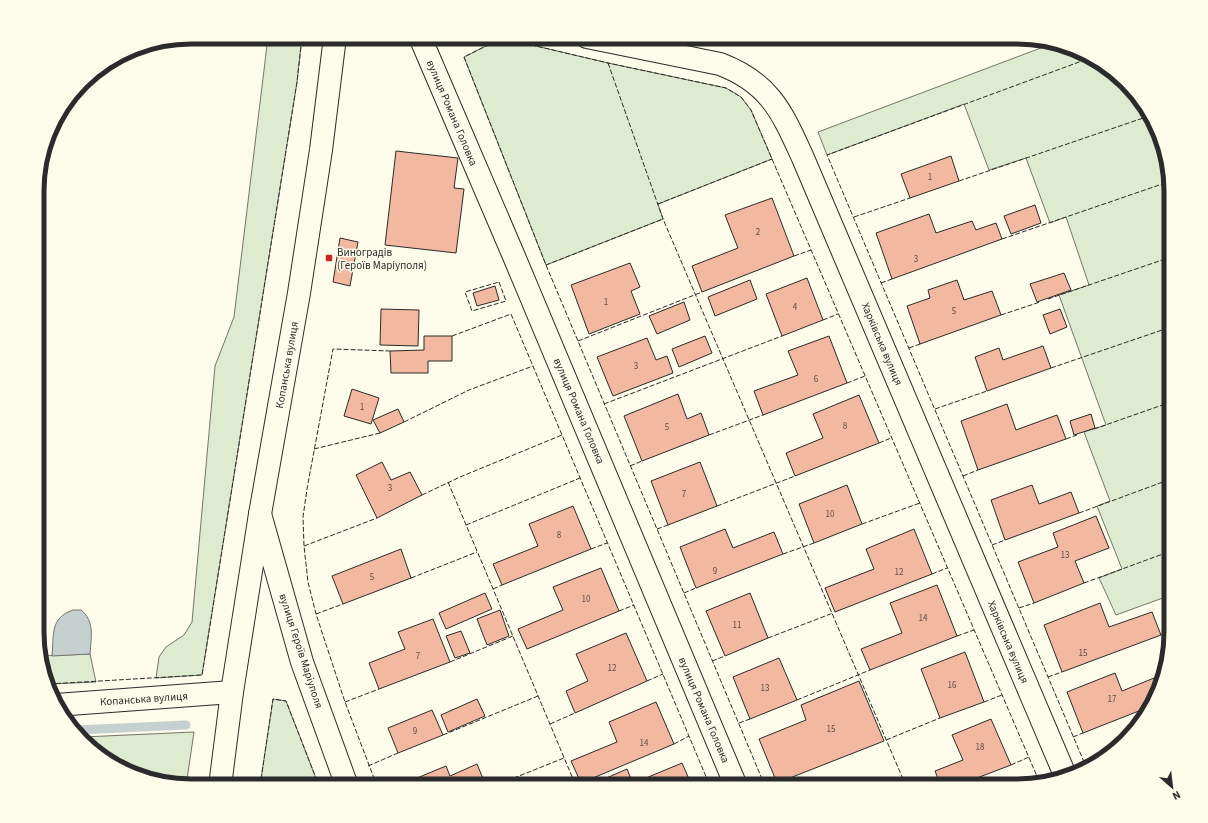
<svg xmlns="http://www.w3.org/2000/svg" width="1208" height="823" font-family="'Source Sans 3',sans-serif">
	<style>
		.green { fill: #deebd1; stroke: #74746e }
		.water { fill: #c7d0d0; stroke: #74746e }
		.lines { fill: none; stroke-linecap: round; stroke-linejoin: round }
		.stream { stroke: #c7d0d0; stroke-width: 9 }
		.building { fill: #f2b8a0; stroke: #2b2b2b }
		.minor-casing { stroke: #2b2b2b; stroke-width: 24 }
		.highway-casing { stroke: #2b2b2b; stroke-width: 24 }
		.minor { stroke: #fdfbea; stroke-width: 22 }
		.highway { stroke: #fdfbea; stroke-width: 22 }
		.fence { stroke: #2b2b2b; stroke-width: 1; stroke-dasharray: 5 2; stroke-linecap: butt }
		.poi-dot { fill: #c62828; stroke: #fdfbea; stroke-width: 1.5 }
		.labels { text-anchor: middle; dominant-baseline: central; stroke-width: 3; stroke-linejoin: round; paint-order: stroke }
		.number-label { font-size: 9px; fill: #5d4e48 }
		.street-label { font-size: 11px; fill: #2b2b2b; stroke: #fdfbea }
		.poi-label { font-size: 11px; fill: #2b2b2b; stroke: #fdfbea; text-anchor: start }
		.rim { fill: none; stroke: #2b2b2b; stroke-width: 5 }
	</style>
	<rect width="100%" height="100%" fill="#fdfbea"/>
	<path class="green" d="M 268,37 L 302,37 L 297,82 L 202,675 L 156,678 L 159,657 L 166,647 L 184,635 L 192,622 L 215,366 L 234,317 Z
		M 502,38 L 608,63 L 726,88 L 741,97 L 751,110 L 772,159 L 658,204 L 663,219 L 546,265 L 464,57 Z
		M 1054,43 L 1067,45 L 1111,69 L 1155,123 L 1171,181 L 1171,595 L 1116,615 L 1099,578 L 1122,569 L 1097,506 L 1110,501 L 1084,432 L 1106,425 L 1059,295 L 1089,285 L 1066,217 L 1050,223 L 1026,158 L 989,170 L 964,104 L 827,155 L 818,132 Z
		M 90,654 L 96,682 L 49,684 L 40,656 Z
		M 273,699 L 286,701 L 319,786 L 260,786 Z
		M 194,732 L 186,786 L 141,778 L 97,754 L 83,737 Z"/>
	<path class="water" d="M 73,610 L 81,610 C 95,621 91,638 90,654 L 52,656 C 54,634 50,618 73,610 Z"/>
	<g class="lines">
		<path class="stream" d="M 76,730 L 186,725"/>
	</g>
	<path class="building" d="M 396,151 L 458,158 L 454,188 L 464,189 L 456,253 L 385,245 Z
		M 951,156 L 959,181 L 910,198 L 901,174 Z
		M 772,198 L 794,256 L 702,292 L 692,266 L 738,248 L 725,215 Z
		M 1035,205 L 1041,223 L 1011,234 L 1004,216 Z
		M 929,214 L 936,233 L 972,221 L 976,230 L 996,223 L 1002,239 L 892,279 L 876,233 Z
		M 340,238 L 358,242 L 350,286 L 333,282 Z
		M 630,263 L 640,287 L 631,291 L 640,314 L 589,334 L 571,285 Z
		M 1064,273 L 1071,290 L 1037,302 L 1030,284 Z
		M 807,278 L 823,320 L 782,336 L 766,294 Z
		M 750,280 L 757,299 L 715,316 L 708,297 Z
		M 957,280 L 964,300 L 992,291 L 1001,315 L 920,344 L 907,306 L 930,298 L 928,290 Z
		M 495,286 L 499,300 L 477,306 L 473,293 Z
		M 684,302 L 690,320 L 657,334 L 649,316 Z
		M 381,309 L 419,310 L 418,346 L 380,345 Z
		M 1060,309 L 1067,327 L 1050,334 L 1043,315 Z
		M 424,336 L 452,336 L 452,361 L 428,361 L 428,373 L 391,373 L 390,351 L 424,350 Z
		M 705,336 L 712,353 L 679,367 L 672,349 Z
		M 829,336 L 847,383 L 763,415 L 754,391 L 798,375 L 788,351 Z
		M 647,338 L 656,360 L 667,356 L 673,373 L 613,396 L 597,357 Z
		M 1043,346 L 1051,368 L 987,391 L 975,357 L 999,348 L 1003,360 Z
		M 352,389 L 379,398 L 371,424 L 344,416 Z
		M 678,394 L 687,419 L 701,413 L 709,435 L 642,461 L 624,416 Z
		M 859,395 L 879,443 L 795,476 L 786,453 L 823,438 L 813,414 Z
		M 1007,404 L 1016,430 L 1057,415 L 1066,439 L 978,470 L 961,421 Z
		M 398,409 L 404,422 L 380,433 L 373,420 Z
		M 1091,414 L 1095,428 L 1074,435 L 1070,421 Z
		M 382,462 L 391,480 L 410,472 L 422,495 L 377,518 L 356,475 Z
		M 700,462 L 717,506 L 668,525 L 651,481 Z
		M 847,485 L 862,524 L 814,543 L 799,504 Z
		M 1032,485 L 1039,504 L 1071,492 L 1079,513 L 1005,540 L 991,500 Z
		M 573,506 L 591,549 L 502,585 L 493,564 L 538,546 L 529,524 Z
		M 1096,516 L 1109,548 L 1075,561 L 1084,583 L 1034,603 L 1018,562 L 1058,547 L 1053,533 Z
		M 725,529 L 733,548 L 774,532 L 783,554 L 696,588 L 680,547 Z
		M 914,529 L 932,574 L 835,612 L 825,588 L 874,569 L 866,549 Z
		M 401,549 L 411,578 L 343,604 L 332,576 Z
		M 601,568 L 619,611 L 527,649 L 518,629 L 563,610 L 553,587 Z
		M 937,585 L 957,636 L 870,670 L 861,649 L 902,633 L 890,603 Z
		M 485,593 L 492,609 L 446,629 L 439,613 Z
		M 750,593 L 768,638 L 725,656 L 706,611 Z
		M 1100,603 L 1109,627 L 1152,612 L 1161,635 L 1062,672 L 1044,625 Z
		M 500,610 L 509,636 L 487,645 L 477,619 Z
		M 433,619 L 450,662 L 379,689 L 369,663 L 405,649 L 398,632 Z
		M 461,631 L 470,653 L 455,658 L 446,636 Z
		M 626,633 L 647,681 L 575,713 L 566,691 L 588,681 L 576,654 Z
		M 965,652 L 984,702 L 940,718 L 921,669 Z
		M 779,658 L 797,700 L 750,719 L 733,677 Z
		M 1115,673 L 1122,691 L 1164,674 L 1163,682 L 1149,707 L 1083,733 L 1067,692 Z
		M 859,681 L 884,741 L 777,783 L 759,739 L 806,720 L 801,705 Z
		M 477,699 L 485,716 L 448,732 L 441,715 Z
		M 656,702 L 674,744 L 581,783 L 571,761 L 617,742 L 609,722 Z
		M 432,710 L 443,735 L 398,753 L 388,728 Z
		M 991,719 L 1011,765 L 956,786 L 941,786 L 935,771 L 963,760 L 952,735 Z
		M 682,763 L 692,786 L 649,786 L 646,778 Z
		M 477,764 L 486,786 L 407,786 L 405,783 L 446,766 L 450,776 Z
		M 627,769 L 634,786 L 588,786 Z
		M 1017,779 L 1020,785 L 1001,786 Z"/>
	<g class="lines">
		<defs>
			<path id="minor" d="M 420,37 L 513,254 L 736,786
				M 587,37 L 720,64 C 770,83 782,112 803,158 L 1065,775
				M 260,514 L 302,662 L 347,786
				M 56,705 L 232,692"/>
			<path id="highway" d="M 220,786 L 232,692 L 260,514 L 299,293 L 321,150 L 335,37"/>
		</defs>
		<use href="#minor" class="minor-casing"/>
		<use href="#highway" class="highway-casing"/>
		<use href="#minor" class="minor"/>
		<use href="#highway" class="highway"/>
		<path class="fence" d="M 608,63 L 663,219 L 906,786
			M 959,181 L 1149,116
			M 658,204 L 772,159
			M 854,217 L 910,198
			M 1002,239 L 1171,181
			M 794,256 L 811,250
			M 546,265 L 663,219
			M 499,282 L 506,301 L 472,311 L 465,292 Z
			M 881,283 L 892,279
			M 1048,299 L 1171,257
			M 1001,315 L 1040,302
			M 823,320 L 838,314
			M 452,336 L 511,314 L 710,786
			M 578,341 L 702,292
			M 909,348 L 920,344
			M 1051,368 L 1171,327
			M 847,383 L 865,376
			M 604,404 L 782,336
			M 935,409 L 987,391
			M 404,422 L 469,390 L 533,366
			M 1094,429 L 1171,402
			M 709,435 L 763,415
			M 1066,439 L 1077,435
			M 879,443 L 891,438
			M 314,449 L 380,433
			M 630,466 L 642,461
			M 963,476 L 978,470
			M 448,482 L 576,786
			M 422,495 L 460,477 L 562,435
			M 717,506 L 795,476
			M 1079,513 L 1171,479
			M 862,524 L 920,503
			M 466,525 L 580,478
			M 657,529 L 668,525
			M 992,545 L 1005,540
			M 304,546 L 377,518
			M 591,549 L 607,543
			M 783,554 L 814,543
			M 932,574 L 947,568
			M 411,578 L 477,552
			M 1084,583 L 1171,551
			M 493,589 L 502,585
			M 684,593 L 696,588
			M 1019,608 L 1034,603
			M 619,611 L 634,605
			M 316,614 L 343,604
			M 1161,635 L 1171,631
			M 957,636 L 974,630
			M 768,638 L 833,613
			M 712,661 L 725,656
			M 450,662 L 513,636
			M 1048,677 L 1062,672
			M 647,681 L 663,674
			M 49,684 L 202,675 L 297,82 L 302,37
			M 797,700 L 870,670
			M 345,702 L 379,689
			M 984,702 L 1002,695
			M 739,723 L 750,719
			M 550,724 L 575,713
			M 443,735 L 538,696
			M 1073,737 L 1083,733
			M 886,740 L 940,718
			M 674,744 L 689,736
			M 1011,765 L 1029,757
			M 368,766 L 398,753
			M 1087,769 L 827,155 L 1090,58
			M 260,786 L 273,699 L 286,701 L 319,786
			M 377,786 L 345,702 L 316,614 L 308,582 L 304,546 L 303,517 L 307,489 L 333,349 L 390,351
			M 494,786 L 564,758
			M 765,786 L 546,265 L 464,57 L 502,38 L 608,63 L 726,88 L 741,97 L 751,110 L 1039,781"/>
	</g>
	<rect class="poi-dot" x="325" y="254" width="8" height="8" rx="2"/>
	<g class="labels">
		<g class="number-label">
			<text x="930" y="177">1</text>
			<text x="758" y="232">2</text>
			<text x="916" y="259">3</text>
			<text x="606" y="302">1</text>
			<text x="795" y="307">4</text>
			<text x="954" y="311">5</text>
			<text x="636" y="366">3</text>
			<text x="816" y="379">6</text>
			<text x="362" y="407">1</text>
			<text x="845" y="426">8</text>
			<text x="667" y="427">5</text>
			<text x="390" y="488">3</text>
			<text x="684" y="494">7</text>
			<text x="830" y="514">10</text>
			<text x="559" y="535">8</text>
			<text x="1065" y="555">13</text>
			<text x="715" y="571">9</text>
			<text x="899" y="572">12</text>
			<text x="372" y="577">5</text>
			<text x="586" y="599">10</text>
			<text x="923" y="618">14</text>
			<text x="737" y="625">11</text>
			<text x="1083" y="653">15</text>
			<text x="418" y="656">7</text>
			<text x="612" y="668">12</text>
			<text x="952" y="685">16</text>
			<text x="765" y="688">13</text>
			<text x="1112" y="699">17</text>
			<text x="831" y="729">15</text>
			<text x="415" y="731">9</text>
			<text x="644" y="743">14</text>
			<text x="980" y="747">18</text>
		</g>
		<g class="street-label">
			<text transform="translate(452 113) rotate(67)">вулиця Романа Головка</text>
			<text transform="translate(882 344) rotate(67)">Харківська вулиця</text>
			<text transform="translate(287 365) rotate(-80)">Копанська вулиця</text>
			<text transform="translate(579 411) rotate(67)">вулиця Романа Головка</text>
			<text transform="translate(1008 642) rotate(67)">Харківська вулиця</text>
			<text transform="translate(301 651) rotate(72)">вулиця Героїв Маріуполя</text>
			<text transform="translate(144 699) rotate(-4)">Копанська вулиця</text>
			<text transform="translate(704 710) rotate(67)">вулиця Романа Головка</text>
		</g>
		<g class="poi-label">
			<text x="337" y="252">Виноградів<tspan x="337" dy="13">(Героїв Маріуполя)</tspan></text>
		</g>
	</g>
	<path d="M0 0H1208V823H0ZM191 44H1017A147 147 0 0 1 1164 191V632A147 147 0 0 1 1017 779H191A147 147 0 0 1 44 632V191A147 147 0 0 1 191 44Z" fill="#fdfbea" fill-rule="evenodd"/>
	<path class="rim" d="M191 44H1017A147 147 0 0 1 1164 191V632A147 147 0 0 1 1017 779H191A147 147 0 0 1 44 632V191A147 147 0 0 1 191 44Z"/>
	<g transform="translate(1172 787) rotate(152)" stroke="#fdfbea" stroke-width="3" paint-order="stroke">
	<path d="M0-3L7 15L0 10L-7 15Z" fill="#2b2b2b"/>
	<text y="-6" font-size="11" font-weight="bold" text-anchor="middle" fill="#2b2b2b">N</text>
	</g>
</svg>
